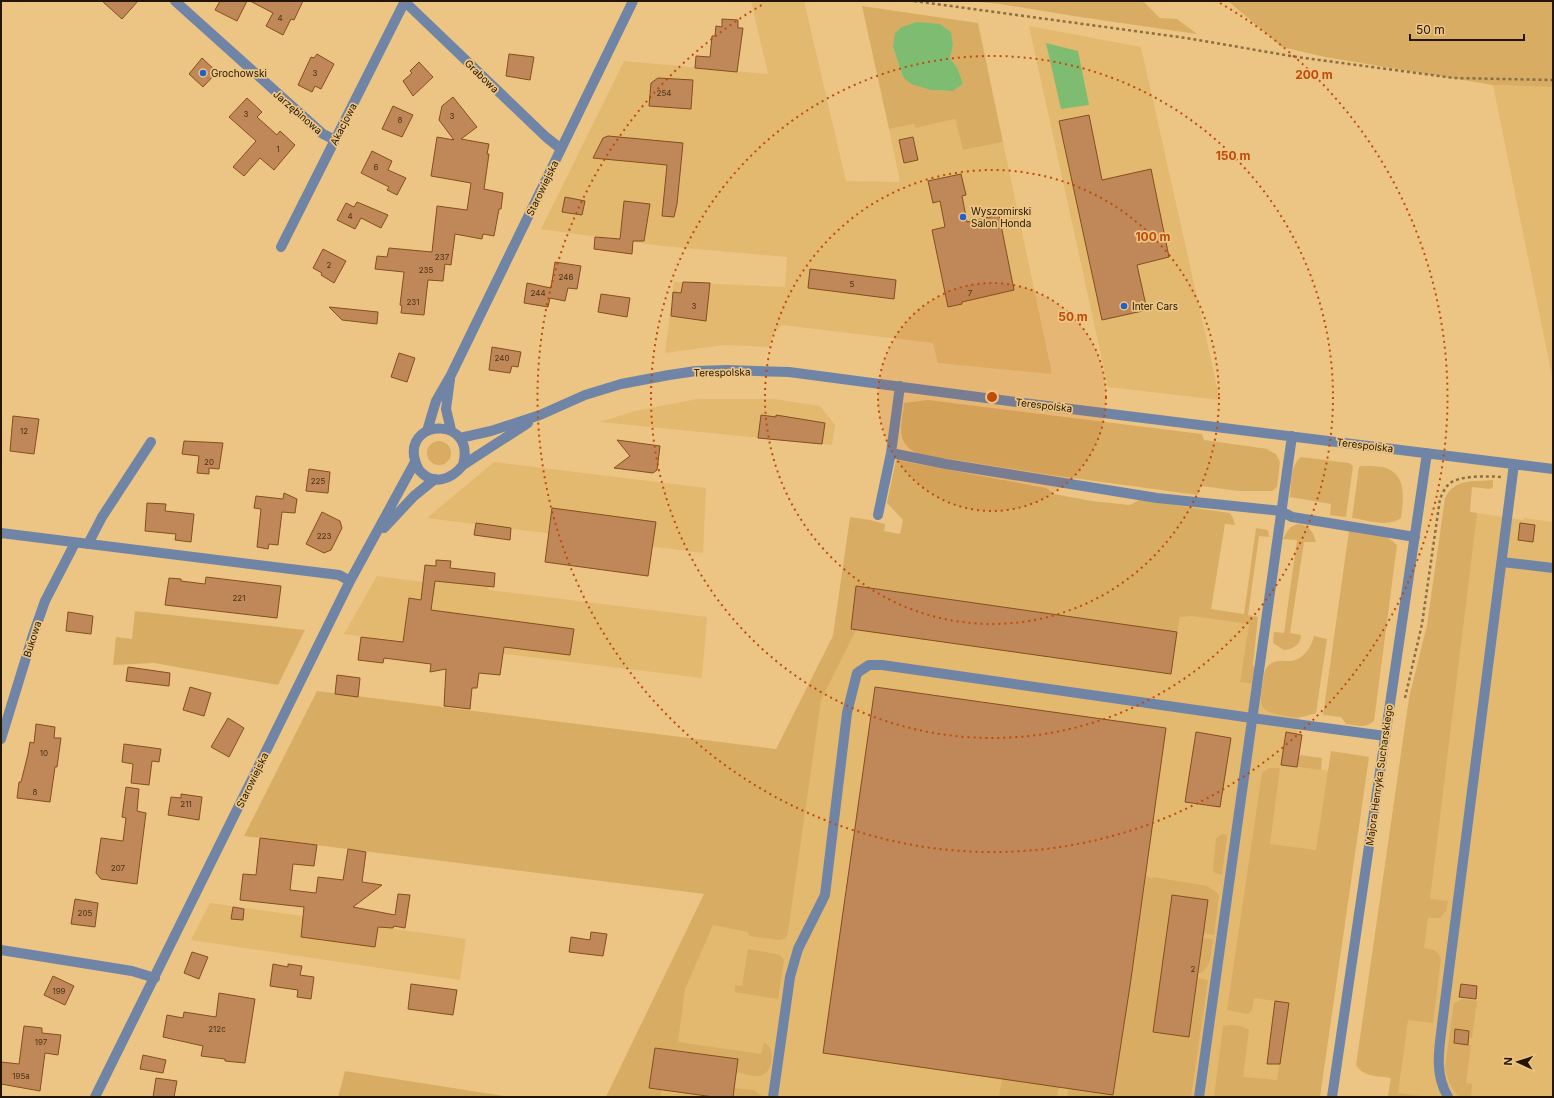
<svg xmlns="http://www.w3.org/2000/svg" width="1554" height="1098" font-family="Inter,sans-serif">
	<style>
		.built { fill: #e3b86f }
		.green { fill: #d8ad63; fill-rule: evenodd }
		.water { fill: #7ebd71 }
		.building { fill: #c08859; stroke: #834f1e }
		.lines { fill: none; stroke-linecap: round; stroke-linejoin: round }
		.path { stroke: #896e43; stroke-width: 2.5; stroke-dasharray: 3 3; stroke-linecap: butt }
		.minor { stroke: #7084a5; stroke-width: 10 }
		.ring { fill: none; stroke: #c14b0a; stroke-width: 2; stroke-dasharray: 2 4 }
		.poi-dot { fill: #1e60cc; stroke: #ecc584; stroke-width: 1.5 }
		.labels { text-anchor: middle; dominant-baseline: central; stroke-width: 3.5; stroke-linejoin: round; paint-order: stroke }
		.number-label { font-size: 8px; fill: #4a3216 }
		.poi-label { font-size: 10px; fill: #231500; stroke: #ecc584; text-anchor: start }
		.street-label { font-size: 10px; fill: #231500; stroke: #ecc584 }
		.centre { fill: #c14b0a; stroke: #ecc584; stroke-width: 2 }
		.ring-label { font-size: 12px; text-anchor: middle; font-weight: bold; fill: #c14b0a; stroke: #ecc584; stroke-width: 3.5; stroke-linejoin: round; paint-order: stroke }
	</style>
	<rect width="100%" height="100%" fill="#ecc584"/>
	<path class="built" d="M 751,1 L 804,1 L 846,181 L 900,182 L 889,129 L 915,124 L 916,128 L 955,119 L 963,150 L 1003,142 L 1052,374 L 938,363 L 933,343 L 782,325 L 773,334 L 769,347 L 724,345 L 665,353 L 674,282 L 785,287 L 787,257 L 662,246 L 541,229 L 624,61 L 768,74 Z
		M 1029,26 L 1141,47 L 1220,400 L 1108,387 Z
		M 1493,85 L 1553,87 L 1553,381 Z
		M 697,399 L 774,399 L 820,406 L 835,425 L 832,445 L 600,422 L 635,411 Z
		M 494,462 L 706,488 L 703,553 L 427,518 Z
		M 1470,512 L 1523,520 L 1524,518 L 1553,522 L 1553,1097 L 1388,1097 Z
		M 844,561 L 1249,624 L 1240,682 L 1303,692 L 1297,734 L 1302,735 L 1297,767 L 1332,771 L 1286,1097 L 606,1097 L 833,636 Z
		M 377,576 L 423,582 L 424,580 L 487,586 L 489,590 L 707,617 L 702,678 L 344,634 Z
		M 210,903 L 466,939 L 460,980 L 191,940 Z"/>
	<path class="green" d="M 969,1 L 1143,1 L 1160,18 L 1177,19 L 1197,34 L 1080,17 L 1000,4 Z
		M 1228,1 L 1553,1 L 1553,87 L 1493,85 L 1325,57 L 1282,47 Z
		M 862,6 L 978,23 L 1003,142 L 963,150 L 955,119 L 916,128 L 914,124 L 889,129 ZM 953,46 L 950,58 L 958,69 L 963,84 C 943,99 923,86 903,77 L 893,47 Z
		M 928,400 L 1202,434 L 1204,440 L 1268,449 L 1268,450 L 1276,454 L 1280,462 L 1277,487 L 1272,491 L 1239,491 L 1201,486 L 1198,495 L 1051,475 L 918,454 C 894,442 902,425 904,403 Z
		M427 453a12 12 0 1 1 24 0a12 12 0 1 1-24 0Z
		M 1301,457 L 1349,463 L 1353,466 L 1346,517 L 1330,515 L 1331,504 L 1290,497 C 1291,485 1290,465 1301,457 Z
		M 896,460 L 1046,488 L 1054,494 L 1092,501 L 1130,505 L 1139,500 L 1230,513 L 1233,518 L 1235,525 L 1225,524 L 1211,609 L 1244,614 L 1256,528 L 1268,530 L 1269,537 L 1259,536 L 1248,615 L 1258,617 L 1253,665 L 1256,669 L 1253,684 L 1240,682 L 1249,624 L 1192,616 L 1180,617 L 1177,632 L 856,586 L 851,629 L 856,630 L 821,700 L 788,932 L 786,938 L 779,940 L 750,936 L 748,934 L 748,932 L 713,925 L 685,989 L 678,1042 L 761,1054 L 764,1043 C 777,1048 773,1076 758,1076 C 751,1077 743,1073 736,1072 L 738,1059 L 655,1048 L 649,1088 L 662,1090 L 660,1097 L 606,1097 L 704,894 L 244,836 L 317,691 L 776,749 L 833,636 L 850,517 L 870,520 L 885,524 L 884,531 L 900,534 L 903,520 L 887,503 Z
		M 1361,466 C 1369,466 1379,466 1386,468 C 1408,476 1403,501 1401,518 C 1388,528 1367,520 1352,518 L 1359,467 Z
		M 1493,480 L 1493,487 L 1490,489 L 1472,487 L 1470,512 L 1477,513 L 1430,899 L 1448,901 L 1446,911 L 1440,918 L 1428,918 L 1424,948 C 1432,950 1438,949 1441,959 L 1433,1023 L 1408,1020 L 1398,1093 L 1428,1097 L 1388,1097 L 1391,1078 C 1378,1076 1363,1077 1356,1065 L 1409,698 L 1427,625 L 1445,498 C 1455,478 1473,482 1493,480 Z
		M 1299,524 C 1309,525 1314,533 1316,542 L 1304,542 L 1290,633 L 1301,635 C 1301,645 1293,649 1284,650 L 1273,643 L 1274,632 L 1284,633 L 1297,540 L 1283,539 C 1287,531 1290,525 1299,524 Z
		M 1349,531 L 1387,537 L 1397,545 L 1374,721 C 1366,729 1356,725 1346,724 L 1341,717 L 1323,715 Z
		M 135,611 L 305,630 L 278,685 L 154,663 L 113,665 L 116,637 L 132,639 Z
		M 1314,636 L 1327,639 L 1316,713 C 1303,717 1299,719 1286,716 C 1260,712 1258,707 1263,682 C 1264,676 1264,669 1269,665 C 1275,659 1282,661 1290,661 C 1303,660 1311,648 1314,636 Z
		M 1331,751 L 1369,757 L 1320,1097 L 1214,1097 L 1223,1026 C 1231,1024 1242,1025 1249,1030 L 1243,1077 L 1277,1080 L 1289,1003 L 1254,998 L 1252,1010 L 1248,1014 L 1227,1010 L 1262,773 L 1269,768 L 1280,768 L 1270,844 L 1316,850 Z
		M 1299,755 L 1322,758 L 1321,770 L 1297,767 Z
		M 1225,834 L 1227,835 L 1222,875 L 1215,873 L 1213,870 L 1216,839 L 1220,835 Z
		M 1146,876 L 1152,879 L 1153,877 L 1207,886 L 1215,891 L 1219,895 L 1214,935 L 1203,933 L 1172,896 L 1153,1032 L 1188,1037 L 1197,978 L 1208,980 L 1191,1097 L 1067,1097 L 1069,1088 L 1113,1094 Z
		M 1203,938 L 1213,939 C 1211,952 1212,965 1201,973 L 1198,973 Z
		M 748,949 L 776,954 L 780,955 L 784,960 L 778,999 L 735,992 L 735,985 L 742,986 Z
		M 1463,999 L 1477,1001 L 1472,1038 L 1468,1038 L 1469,1031 L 1456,1029 L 1454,1043 L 1471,1045 L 1466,1083 L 1472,1084 L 1471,1097 L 1460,1097 C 1451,1090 1447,1077 1445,1067 L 1454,1003 Z
		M 345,1071 L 510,1097 L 338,1097 Z
		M 1002,1079 L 1059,1087 L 1057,1097 L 999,1097 Z
		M 734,1088 L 754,1090 L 763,1097 L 733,1097 Z"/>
	<path class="water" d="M 917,22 L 940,24 L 951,32 L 953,46 L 950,58 L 958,69 L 963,84 L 953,91 L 931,90 L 911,84 L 903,77 L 893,47 L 895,33 L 902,27 Z
		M 1046,43 L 1078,51 L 1089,105 L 1061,109 Z"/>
	<path class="building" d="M 102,1 L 138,1 L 122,19 Z
		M 220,1 L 247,1 L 237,21 L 215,10 Z
		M 250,1 L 303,1 L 294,20 L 291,19 L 283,35 L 266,26 L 273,13 Z
		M 722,19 L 738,20 L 738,28 L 743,28 L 737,72 L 695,68 L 696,56 L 710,57 L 712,36 L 715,36 L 716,26 L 722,27 Z
		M 317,54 L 334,64 L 321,89 L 315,86 L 312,92 L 298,85 L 311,57 L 314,58 Z
		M 509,54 L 534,57 L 530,80 L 506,76 Z
		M 202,58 L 217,72 L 203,87 L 189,74 Z
		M 419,62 L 433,77 L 413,96 L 403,81 L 412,73 L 410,71 Z
		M 658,78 L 693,80 L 691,109 L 649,106 L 651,83 Z
		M 453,97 L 477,127 L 461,139 L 489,144 L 487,154 L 489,154 L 484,189 L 503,193 L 501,209 L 499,209 L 494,236 L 483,234 L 482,239 L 455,234 L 451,265 L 445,264 L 443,281 L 428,280 L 424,315 L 401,313 L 402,306 L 400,305 L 404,272 L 375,269 L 377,256 L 387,257 L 389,248 L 432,252 L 437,206 L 467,210 L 471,183 L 431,176 L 437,137 L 454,140 L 439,120 L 442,106 Z
		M 247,98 L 262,112 L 257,117 L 277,135 L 280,131 L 295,145 L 274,170 L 260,158 L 244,176 L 233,167 L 256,141 L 229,117 Z
		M 393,106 L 413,115 L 402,137 L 382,129 Z
		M 1089,115 L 1102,180 L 1151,169 L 1169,257 L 1137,265 L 1147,310 L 1102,320 L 1059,121 Z
		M 608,136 L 683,143 L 677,204 L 674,217 L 662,216 L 667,165 L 593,158 L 603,138 Z
		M 913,137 L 918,160 L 904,163 L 899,140 Z
		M 372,151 L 392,161 L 388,170 L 406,178 L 397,195 L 387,190 L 389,187 L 361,173 Z
		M 961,174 L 966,195 L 962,196 L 967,222 L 999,215 L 1014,290 L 962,302 L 962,304 L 948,307 L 932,230 L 945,227 L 940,201 L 933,203 L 928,181 Z
		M 565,197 L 585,201 L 582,215 L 562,212 Z
		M 624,201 L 650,204 L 644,241 L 633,241 L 632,254 L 594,249 L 595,237 L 620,239 Z
		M 357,202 L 388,215 L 381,228 L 361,218 L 355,229 L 337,220 L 346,203 L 354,207 Z
		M 323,249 L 346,261 L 334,283 L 321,275 L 322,273 L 313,268 Z
		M 555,262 L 581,266 L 577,289 L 568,288 L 565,301 L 550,298 L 548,307 L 524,303 L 527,283 L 551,288 Z
		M 810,269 L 896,280 L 894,299 L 808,288 Z
		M 683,282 L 710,283 L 706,321 L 671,316 L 673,292 L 681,293 Z
		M 601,294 L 630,298 L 627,317 L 598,312 Z
		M 329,307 L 378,312 L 377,324 L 342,320 Z
		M 492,347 L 521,352 L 518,367 L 512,366 L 510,373 L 489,370 Z
		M 399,353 L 415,358 L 407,382 L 391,377 Z
		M 761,415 L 776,417 L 776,415 L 825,423 L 822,444 L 758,438 Z
		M 13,416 L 39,419 L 34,454 L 10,451 Z
		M 617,440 L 660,446 L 657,470 L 653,473 L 614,468 L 630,456 Z
		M 184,441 L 223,443 L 219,469 L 209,468 L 209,474 L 197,473 L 199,456 L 182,454 Z
		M 309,469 L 330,472 L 328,493 L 306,491 Z
		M 284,493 L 297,499 L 295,513 L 282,512 L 278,545 L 269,544 L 268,549 L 257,547 L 261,509 L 254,508 L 256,496 L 283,499 Z
		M 147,503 L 166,504 L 165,511 L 194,514 L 191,542 L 175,540 L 176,534 L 145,531 Z
		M 552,508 L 656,522 L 648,576 L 545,562 Z
		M 322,512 L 340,521 L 342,528 L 331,550 L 324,553 L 306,544 Z
		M 476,523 L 511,528 L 510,540 L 474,535 Z
		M 1520,523 L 1535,525 L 1533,542 L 1518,540 Z
		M 436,560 L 451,561 L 450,568 L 495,573 L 494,587 L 435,581 L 431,610 L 574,629 L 570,655 L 504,647 L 500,675 L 479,673 L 477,688 L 472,688 L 470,709 L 444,706 L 446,669 L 430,672 L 431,664 L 384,658 L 383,663 L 358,660 L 361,637 L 403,642 L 409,598 L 421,600 L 425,565 L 436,566 Z
		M 206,577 L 281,586 L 277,618 L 165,605 L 169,578 L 181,579 L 181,581 L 205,584 Z
		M 856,586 L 1177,632 L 1171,674 L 851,629 Z
		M 68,612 L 93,616 L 91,634 L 66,631 Z
		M 128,667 L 170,673 L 169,686 L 126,681 Z
		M 337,675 L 360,678 L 358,697 L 335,694 Z
		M 190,687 L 211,693 L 204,716 L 183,710 Z
		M 875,687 L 1166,728 L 1130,986 L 1113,1095 L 823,1053 Z
		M 228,718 L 244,728 L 229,757 L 211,747 Z
		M 36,724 L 55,727 L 54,738 L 61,738 L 57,767 L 55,767 L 50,802 L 17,798 L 19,782 L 21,782 L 28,754 L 30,742 L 34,743 Z
		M 1196,732 L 1231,738 L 1220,807 L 1185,802 Z
		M 1286,732 L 1302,735 L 1297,767 L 1281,765 Z
		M 124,744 L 161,749 L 159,762 L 152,761 L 149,785 L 131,783 L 133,764 L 122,762 Z
		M 126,787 L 139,789 L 137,811 L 146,813 L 137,884 L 101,879 L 96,873 L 101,838 L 123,841 L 126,818 L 122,817 Z
		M 181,794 L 202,797 L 199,820 L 168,815 L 171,797 L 181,798 Z
		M 260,838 L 317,845 L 314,866 L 293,864 L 290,890 L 316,893 L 318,877 L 343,880 L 348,849 L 366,852 L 362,882 L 382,885 L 353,907 L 395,915 L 398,894 L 410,895 L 405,928 L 394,926 L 393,928 L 378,927 L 375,947 L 301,937 L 304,907 L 240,900 L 243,874 L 256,875 Z
		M 1172,895 L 1208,900 L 1189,1037 L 1153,1032 Z
		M 75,899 L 98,903 L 95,927 L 71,924 Z
		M 233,907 L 244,909 L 243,920 L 231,919 Z
		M 591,932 L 607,934 L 603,956 L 569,952 L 571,937 L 590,940 Z
		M 192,952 L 208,957 L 199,979 L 184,973 Z
		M 273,964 L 288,967 L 288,964 L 302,966 L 300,975 L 314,977 L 311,999 L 297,997 L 298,990 L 270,986 Z
		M 53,976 L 74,986 L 65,1005 L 44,995 Z
		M 411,984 L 457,990 L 453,1015 L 408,1009 Z
		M 1461,984 L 1477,986 L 1476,999 L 1459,997 Z
		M 219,993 L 255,999 L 245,1063 L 225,1061 L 225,1059 L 201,1056 L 203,1046 L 163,1037 L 167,1015 L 183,1018 L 184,1012 L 216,1017 Z
		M 1275,1001 L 1289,1003 L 1280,1064 L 1267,1064 Z
		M 24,1026 L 42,1028 L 42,1033 L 61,1035 L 58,1055 L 45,1053 L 40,1091 L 1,1084 L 1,1062 L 19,1064 Z
		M 1455,1029 L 1469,1031 L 1468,1045 L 1454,1043 Z
		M 655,1048 L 738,1059 L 733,1097 L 714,1097 L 649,1088 Z
		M 143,1055 L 166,1060 L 163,1073 L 140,1069 Z
		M 156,1078 L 177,1081 L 174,1097 L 153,1097 Z"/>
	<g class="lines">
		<path class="path" d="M 914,1 L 1186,38 L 1297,57 L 1454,78 L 1553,80
			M 1405,698 L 1422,624 L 1440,499 C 1442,494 1445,488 1448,485 C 1456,475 1489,476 1501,477"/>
		<path class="minor" d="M 175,1 L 323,134 L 335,140
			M 404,1 L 546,137 L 561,149
			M 281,247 L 405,1
			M 450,379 L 446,409 L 451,430
			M 427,431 L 436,401 L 451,375 L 633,1
			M 460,438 L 491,431 L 540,415 L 585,395 L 621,384 L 669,375 L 696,371 L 727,370 L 789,372 L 1031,404 L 1553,469
			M 891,453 L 946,464 L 1157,498 L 1281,511 L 1292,517 L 1415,537
			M 463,465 C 476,418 409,418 414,456 C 415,461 416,465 419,470 C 433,487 452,479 463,465 L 528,423
			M 878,515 L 891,453 L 900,386
			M 384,528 L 414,496 L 435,479
			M 1,533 L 339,575 L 350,581
			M 88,544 L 102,517 L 151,442
			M 1502,562 L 1553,568
			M 1,739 L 33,635 L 45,601 L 75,543
			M 1,950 L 132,971 L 155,978
			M 95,1097 L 350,581 L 415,462
			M 773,1097 L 790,977 L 798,949 L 825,895 L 847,713 L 857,673 L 869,665 L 882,665 L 1252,718 L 1385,736
			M 1199,1097 L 1292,436
			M 1332,1097 L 1427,453
			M 1448,1097 C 1433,1072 1440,1045 1443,1017 L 1514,464"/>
	</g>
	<circle cx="992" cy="397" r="114" fill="#c14b0a" fill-opacity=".12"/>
	<g class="ring">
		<circle cx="992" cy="397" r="114"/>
		<circle cx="992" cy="397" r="227"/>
		<circle cx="992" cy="397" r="341"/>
		<path d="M1220 3A455 455 0 1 1 765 3"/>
	</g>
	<g class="poi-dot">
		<circle cx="203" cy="73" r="4"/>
		<circle cx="963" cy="217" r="4"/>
		<circle cx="1124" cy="306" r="4"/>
	</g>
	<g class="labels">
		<g class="number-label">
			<text x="280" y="18">4</text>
			<text x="315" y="73">3</text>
			<text x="664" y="93">254</text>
			<text x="246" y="114">3</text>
			<text x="452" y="116">3</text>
			<text x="400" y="120">8</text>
			<text x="278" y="149">1</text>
			<text x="376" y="167">6</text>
			<text x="350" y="216">4</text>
			<text x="442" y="257">237</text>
			<text x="329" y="265">2</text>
			<text x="426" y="270">235</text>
			<text x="566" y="277">246</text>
			<text x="852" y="284">5</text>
			<text x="538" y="293">244</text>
			<text x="970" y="293">7</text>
			<text x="413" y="302">231</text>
			<text x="694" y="306">3</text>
			<text x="502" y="358">240</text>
			<text x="24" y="431">12</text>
			<text x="209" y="462">20</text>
			<text x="318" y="481">225</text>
			<text x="324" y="536">223</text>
			<text x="239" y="598">221</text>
			<text x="44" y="753">10</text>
			<text x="35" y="792">8</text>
			<text x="186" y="804">211</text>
			<text x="118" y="868">207</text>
			<text x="85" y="913">205</text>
			<text x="1193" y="969">2</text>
			<text x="59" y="991">199</text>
			<text x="217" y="1029">212c</text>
			<text x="41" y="1042">197</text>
			<text x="21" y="1076">195a</text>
		</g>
		<g class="poi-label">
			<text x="211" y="73">Grochowski</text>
			<text x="971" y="211">Wyszomirski<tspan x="971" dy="12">Salon Honda</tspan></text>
			<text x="1132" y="306">Inter Cars</text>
		</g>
		<g class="street-label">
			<text transform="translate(482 76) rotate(44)">Grabowa</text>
			<text transform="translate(298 112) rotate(41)">Jarzębinowa</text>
			<text transform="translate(343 124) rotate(-63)">Akacjowa</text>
			<text transform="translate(542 188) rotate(-64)">Starowiejska</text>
			<text transform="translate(722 372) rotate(-1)">Terespolska</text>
			<text transform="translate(1044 405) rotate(7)">Terespolska</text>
			<text transform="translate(1365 445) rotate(7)">Terespolska</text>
			<text transform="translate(32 639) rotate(-72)">Bukowa</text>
			<text transform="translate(1379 775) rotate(-82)">Majora Henryka Sucharskiego</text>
			<text transform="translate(252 780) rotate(-64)">Starowiejska</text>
		</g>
	</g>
	<circle cx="992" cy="397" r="6" class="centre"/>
	<g class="ring-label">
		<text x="1314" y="79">200 m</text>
		<text x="1233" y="160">150 m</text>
		<text x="1153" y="241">100 m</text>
		<text x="1073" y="321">50 m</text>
	</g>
	<rect width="1554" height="1098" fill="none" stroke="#231500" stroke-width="4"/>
	<g transform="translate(1518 1062) rotate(273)" stroke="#ecc584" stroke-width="3" paint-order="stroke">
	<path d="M0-3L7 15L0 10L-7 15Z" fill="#231500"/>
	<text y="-6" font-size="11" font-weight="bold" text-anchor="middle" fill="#231500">N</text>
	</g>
	<path d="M1410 34v6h114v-6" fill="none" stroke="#231500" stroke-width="2"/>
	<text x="1416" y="34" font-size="12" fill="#231500" stroke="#ecc584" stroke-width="3" paint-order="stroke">50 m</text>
</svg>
